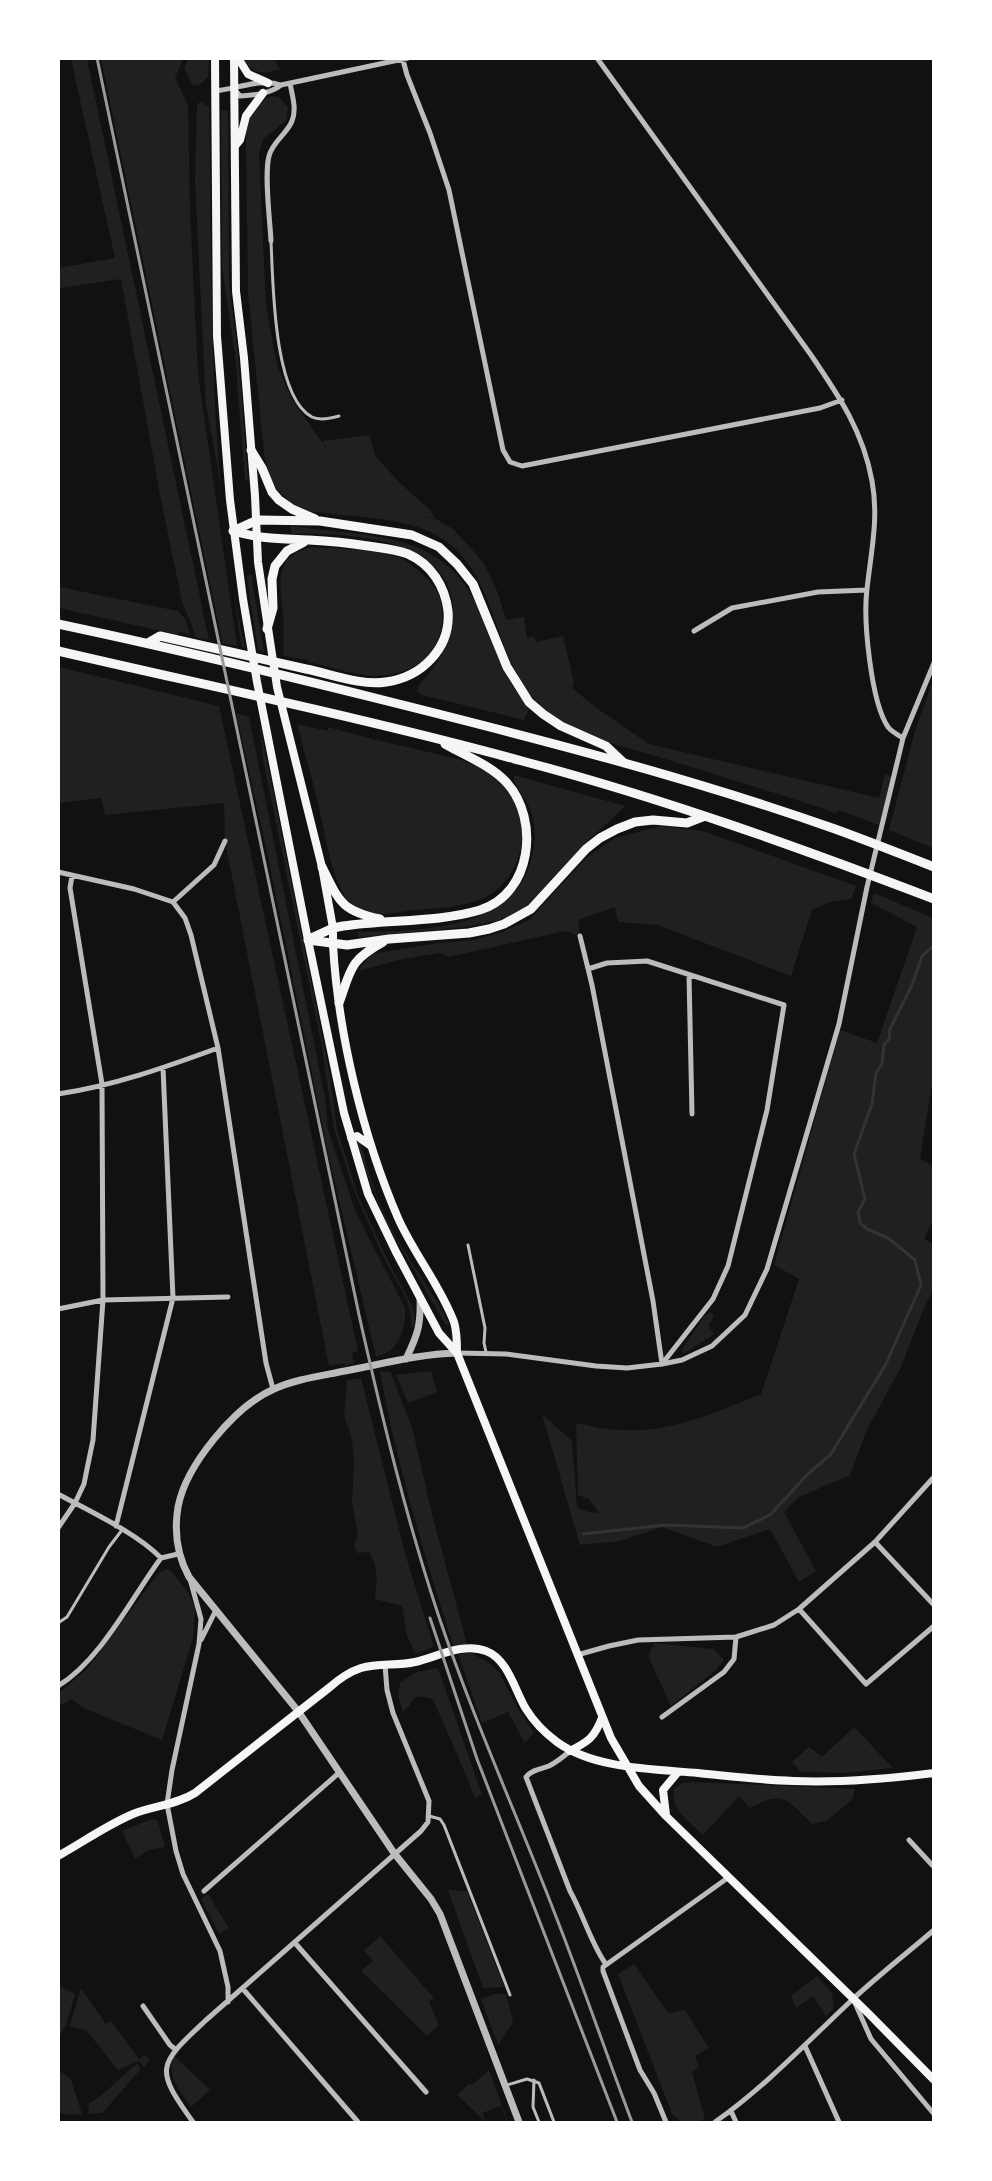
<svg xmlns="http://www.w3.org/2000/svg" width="992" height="2181" font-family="'Nunito Sans',sans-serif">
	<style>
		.green { fill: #202020 }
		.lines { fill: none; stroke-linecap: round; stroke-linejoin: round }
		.stream { stroke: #333; stroke-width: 3 }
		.service { stroke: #bcbcbc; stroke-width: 3 }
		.minor { stroke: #bcbcbc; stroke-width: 5 }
		.tertiary { stroke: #bcbcbc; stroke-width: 7 }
		.secondary { stroke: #f5f5f5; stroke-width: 8 }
		.primary { stroke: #f5f5f5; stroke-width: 8 }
		.motorway { stroke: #f5f5f5; stroke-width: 9 }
		.rail { stroke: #9a9a9a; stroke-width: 3 }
	</style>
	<rect width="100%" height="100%" fill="#111"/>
	<path class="green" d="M 71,59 L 87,59 L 209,640 L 195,637 L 191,623 L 182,602 L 160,495 L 121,279 L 59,288 L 59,268 L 115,258 Z
		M 101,59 L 183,59 L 175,78 L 188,105 L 190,211 L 198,374 L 237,646 L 222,643 L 222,641 Z
		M 188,59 L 209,59 L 208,77 L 198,86 L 192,84 L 184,69 Z
		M 244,59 L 274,59 L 280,69 C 264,75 252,74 244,59 Z
		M 271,96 L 279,97 L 288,107 L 286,121 L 263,139 L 259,154 L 266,305 L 273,346 L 278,367 L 291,398 L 335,461 L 322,441 L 369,435 L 376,457 L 399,482 L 431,511 L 434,518 L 411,513 L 436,519 L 453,529 L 471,548 L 485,565 L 498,593 L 506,620 L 524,617 L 527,638 L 534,636 L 536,642 L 563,636 L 574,683 L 572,688 L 598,709 L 649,744 L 879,798 L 885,774 L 893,777 L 882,826 L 838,810 L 836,813 C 782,795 727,778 672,761 C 629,747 582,740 546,710 C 486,661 504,563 426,530 C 392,516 342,517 305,510 C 277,497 270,483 264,453 L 248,293 L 246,134 C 248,117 255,102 271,96 Z
		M 203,101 L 205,106 L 209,107 C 213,286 206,471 245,648 L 242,647 L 238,624 L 217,464 L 206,406 L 195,181 L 197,104 Z
		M 221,110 L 228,111 L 229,284 L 238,354 L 248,480 L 245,480 L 235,355 L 222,267 Z
		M 291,526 C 372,538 448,528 483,619 C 495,651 505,684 530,707 L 524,720 L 422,695 L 417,691 L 419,685 C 439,663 454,639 453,608 C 449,536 344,533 291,534 Z
		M 312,547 C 327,547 392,551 403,559 C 416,569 432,579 439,596 C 447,614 441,648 425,660 C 415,667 401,673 388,675 C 361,679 333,667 308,662 L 308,660 L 284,656 C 282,642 284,628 283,614 C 281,584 271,557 312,547 Z
		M 253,575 L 252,580 L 264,652 L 258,650 L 247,579 L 246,576 Z
		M 59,587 L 178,611 L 185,619 L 190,634 L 179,632 L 179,635 L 59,608 Z
		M 59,667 L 219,706 L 358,1351 L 352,1353 L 354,1363 L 345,1366 L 344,1363 L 329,1366 L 225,841 L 224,803 L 105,815 L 101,798 L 59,803 Z
		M 933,680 L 933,848 L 889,830 L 915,731 Z
		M 236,713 L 249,717 L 325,1098 L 328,1130 L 356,1213 L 405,1308 C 406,1329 399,1352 376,1357 L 328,1153 L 267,852 Z
		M 259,721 L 329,1071 L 337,1129 L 357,1193 L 385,1255 L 413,1308 L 415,1322 L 413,1329 L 411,1326 L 411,1316 L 407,1300 L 383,1256 L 355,1193 L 334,1129 L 321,1042 L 263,759 Z
		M 297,724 L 328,731 L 328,727 C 356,735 383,742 411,748 C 437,755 471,759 493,775 C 507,786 517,804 521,821 C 527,850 512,884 485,897 C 464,908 437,908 414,910 C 395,913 369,919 353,905 C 331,887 324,826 317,799 C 311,774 303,749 297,724 Z
		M 514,775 L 625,806 L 581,848 L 533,901 L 510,916 L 497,921 L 465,927 L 358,937 L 357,932 C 429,931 532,930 535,834 C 535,824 532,812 527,803 C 522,793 513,786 514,775 Z
		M 661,826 L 703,831 L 856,886 L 851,899 L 830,902 L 812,910 L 791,976 L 658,925 L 618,922 L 615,907 L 578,920 L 580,936 L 565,931 L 449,957 L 440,953 L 403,959 L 358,971 L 371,954 L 439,943 L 474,940 L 502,932 L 529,920 L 586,858 L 615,838 Z
		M 874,893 L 933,918 L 933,1078 L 920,1159 L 933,1166 L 933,1221 L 924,1238 L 933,1245 L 933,1290 L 922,1313 L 901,1367 L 866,1432 L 850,1475 L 797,1498 L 784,1512 L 816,1571 L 799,1582 L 770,1529 L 717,1547 L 662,1527 L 620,1541 L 580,1545 L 542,1414 L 572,1441 L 577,1508 L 589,1512 L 599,1513 L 589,1499 L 578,1495 L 576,1423 C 591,1426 607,1430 622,1430 C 670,1433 718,1412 761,1394 L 799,1279 L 774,1265 L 840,1030 L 877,1043 L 917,927 L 871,903 Z
		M 360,1139 C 367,1171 381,1212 398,1240 C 414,1268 434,1294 449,1324 L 446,1325 L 387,1224 L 367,1174 L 357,1141 Z
		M 711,1312 L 714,1317 L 708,1325 L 714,1334 L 685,1353 L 681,1351 L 705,1315 Z
		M 390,1371 L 412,1427 L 433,1518 L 467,1644 L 454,1648 C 425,1557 397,1466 380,1372 Z
		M 431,1371 L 437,1392 L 408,1403 L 396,1375 Z
		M 361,1378 L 406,1557 L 434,1647 L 415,1654 L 407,1635 L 402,1606 L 375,1599 C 377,1581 379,1567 369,1552 L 357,1553 C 354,1546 353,1543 358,1536 L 352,1503 L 354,1456 L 351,1435 L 344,1416 L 347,1380 Z
		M 167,1569 L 172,1572 L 189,1594 L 195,1608 L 193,1638 L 162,1740 L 83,1708 L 72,1699 L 59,1706 L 59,1693 L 88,1668 L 153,1580 L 159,1573 Z
		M 654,1643 L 714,1649 L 724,1660 L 716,1670 L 671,1706 L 648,1656 Z
		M 471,1653 L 486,1661 L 499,1672 L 517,1707 L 534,1733 L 525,1743 L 508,1712 L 482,1723 L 458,1654 Z
		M 438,1668 L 482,1795 L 475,1798 C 462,1764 447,1733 433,1699 C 410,1692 417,1700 403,1712 L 398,1696 L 400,1682 L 417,1672 Z
		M 854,1727 L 893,1768 L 846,1773 L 801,1772 L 792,1762 L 809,1747 L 822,1757 Z
		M 693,1782 L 855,1789 L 852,1800 L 826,1821 L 812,1824 C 788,1801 784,1789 750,1808 L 739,1796 L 703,1835 C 689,1820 670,1811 674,1789 L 682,1783 Z
		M 152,1819 L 158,1821 L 165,1847 L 148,1850 L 135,1859 L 122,1831 Z
		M 448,1890 L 467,1891 L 504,1987 L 483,1988 Z
		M 208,1894 L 229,1928 L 219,1934 L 201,1899 Z
		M 380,1936 L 434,1998 L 429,2002 L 439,2025 L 427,2036 L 361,1971 L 373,1961 L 364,1951 Z
		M 634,1964 L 668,2013 L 685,2010 L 709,2048 L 695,2056 L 699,2067 L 692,2072 L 705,2119 L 698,2122 L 681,2122 L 672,2114 L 618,1974 Z
		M 817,1976 L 832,1993 L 834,2008 L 826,2016 L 813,1996 L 796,2008 L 791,1996 Z
		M 59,1986 L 75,1994 L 66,2025 L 59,2037 Z
		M 81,1988 L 106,2024 L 111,2021 L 139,2059 L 145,2055 L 150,2060 L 144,2067 L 139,2061 L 118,2070 L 86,2030 L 69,2027 Z
		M 494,1994 L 506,1994 L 513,2022 L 498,2045 L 481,1999 Z
		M 174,2056 L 210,2090 L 191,2107 C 180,2091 166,2076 174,2056 Z
		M 137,2064 L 141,2069 L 102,2113 L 88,2114 L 89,2103 C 108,2094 119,2076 137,2064 Z
		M 58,2069 L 71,2080 L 82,2114 L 71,2115 L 59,2113 Z
		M 489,2070 L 508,2122 L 507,2122 L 501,2106 L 482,2113 L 486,2122 L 457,2095 L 470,2083 L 472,2085 Z"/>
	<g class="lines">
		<path class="stream" d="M 583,1534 L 666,1525 L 743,1528 L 770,1515 L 807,1475 L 831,1454 L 886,1364 L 921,1285 L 915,1260 L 888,1238 L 867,1229 L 860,1223 L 858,1212 L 865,1199 L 854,1154 L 872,1104 L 876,1073 L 882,1064 L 884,1045 L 889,1039 L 890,1029 L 912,985 L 922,956 L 934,945"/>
		<path class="service" d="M 271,241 C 273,281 273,396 312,417 C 320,421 331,418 339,416
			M 468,1245 L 485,1328 L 484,1343 L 486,1352
			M 58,1623 L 67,1617 L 109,1547 L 122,1530
			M 429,1816 L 440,1819 L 444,1825 L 510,1995
			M 534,2080 L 533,2107 L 539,2122
			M 507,2085 L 527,2079 L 539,2083 L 554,2122"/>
		<path class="minor" d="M 597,58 L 811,355 C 839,396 863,431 872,481 C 879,518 871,552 867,589 C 863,620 871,702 888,727 C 892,732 898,735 903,738
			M 403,60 L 407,75 L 430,133 L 449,190 L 503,450 L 510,462 L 522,466 L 820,408 L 842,400
			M 234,89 L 240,96 C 254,95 270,94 281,85
			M 215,91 C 236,89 260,78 281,85 L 408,58
			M 271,241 C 270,220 264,175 269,156 C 273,141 287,134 292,121 C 297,109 292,95 290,83
			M 694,631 L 732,608 L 818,592 L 867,590
			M 58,872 L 134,889 L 173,902
			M 173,902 L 185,918 L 191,935 L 218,1048 L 266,1363 L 273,1389
			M 173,902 L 214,865 L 225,841
			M 580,936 L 592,985 L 653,1301 L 662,1364
			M 588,969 L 607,963 L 647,961 L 784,1005 L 767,1110 L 728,1266 L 713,1299 L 662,1364
			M 689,975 L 692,1114
			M 58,1094 C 113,1086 166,1067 218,1048
			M 58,1309 L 103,1300 L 228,1297
			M 457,1353 L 506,1354 L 596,1366 L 627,1368 L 662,1364 L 682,1360 L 712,1346 L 745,1315 L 767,1269 L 839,1024 L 867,887 L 898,759 L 903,738 L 934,663
			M 58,1494 C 89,1511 137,1533 161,1558
			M 116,1526 L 173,1298 L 163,1068
			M 58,1528 L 75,1503 L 84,1484 L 87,1469 L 93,1440 L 103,1300 L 102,1084 L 70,888 L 72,876
			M 875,1542 L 934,1605
			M 190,1579 L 201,1619 L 199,1644 L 172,1770 L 167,1804 L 176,1851 L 183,1874 L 220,1951 L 228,1987 L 228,2002
			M 799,1609 L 866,1684 L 934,1626
			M 201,1640 L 216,1610
			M 577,1655 L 609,1646 L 638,1640 L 736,1637 L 774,1625 L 799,1609 L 875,1542 L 934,1477
			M 58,1686 C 101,1660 132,1597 161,1558 L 178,1554
			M 662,1717 L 724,1672 L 734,1659 L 736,1637
			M 570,1751 C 563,1757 557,1762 549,1766 C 541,1769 531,1770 526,1777 L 570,1891 C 583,1914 590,1941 605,1963
			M 909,1840 L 934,1867
			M 204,1891 L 340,1772
			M 295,1943 L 426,2092
			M 243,1989 L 358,2122
			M 855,2003 L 871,2039 L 934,2114
			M 143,2006 L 170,2045 L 175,2049
			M 805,2046 L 839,2122
			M 731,2111 L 736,2122
			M 193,2122 C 154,2068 158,2065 205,2021 L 421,1831 L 428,1822 L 429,1801 L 393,1713 L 387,1690 L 385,1665
			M 666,2122 L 654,2093 L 640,2070 L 603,1971 L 603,1967 L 729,1877
			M 715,2122 C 765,2087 808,2041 853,1999 C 879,1975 907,1953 934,1930"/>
		<path class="tertiary" d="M 457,1353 C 419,1354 382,1364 345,1371 C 321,1376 296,1379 274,1389 C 235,1406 186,1465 178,1507 C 174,1531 177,1555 189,1577 L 298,1711 L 394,1853 L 431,1899 L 440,1914 L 519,2122
			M 406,1359 C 418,1334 421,1325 420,1297"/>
		<path class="secondary" d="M 308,940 L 344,1113 L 368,1194 L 396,1252 L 439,1333 L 457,1353
			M 333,945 C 338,1033 363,1137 398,1218 C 414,1254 440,1285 454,1322 C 457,1331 457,1344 457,1353 L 611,1738 L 639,1786 L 666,1816 L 870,2015 L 934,2080
			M 351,1138 L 357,1136 L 371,1146
			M 570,1751 C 589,1741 594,1738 602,1718
			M 666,1815 L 663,1790 L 678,1772
			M 58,1856 C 83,1842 107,1825 133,1814 C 153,1806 176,1805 195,1793 L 330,1687 C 339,1679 349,1672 361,1668 C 378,1663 397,1666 415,1662 C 437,1657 463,1642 486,1651 C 508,1659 515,1691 526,1709 C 534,1722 545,1733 557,1742 C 594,1769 653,1769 698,1773 C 729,1776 761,1780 793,1781 C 840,1783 887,1779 934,1773"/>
		<path class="primary" d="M 215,58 L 217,336 L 230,500 L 243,599 L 257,682 L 308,940
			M 234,58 L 236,291 L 244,358 L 255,496 L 258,562 L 277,687 L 322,867 L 333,928 L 333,945
			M 238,58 L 248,74 L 268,83
			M 235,146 L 240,140 L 246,116 L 263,93"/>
		<path class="motorway" d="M 251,450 L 262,468 L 272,492 L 279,500 L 292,509 L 315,519
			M 233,531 L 257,520 L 320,521 L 412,535 L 439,547 L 457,564 L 473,584 L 507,667 L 529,702 L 543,714 L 561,726 L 606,746 L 624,763
			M 58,624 C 167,647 275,673 383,700 C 535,738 688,777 835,829 C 868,841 901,854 934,867
			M 267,629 L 273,608 L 272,579 L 275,566 L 287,551 L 304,542
			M 148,643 L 160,636 C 208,647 257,658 306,669 C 331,674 361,686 386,682 C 422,677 451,648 448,611 C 445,586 431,564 408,554 C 395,549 381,548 368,546 C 349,543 329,541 309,540 C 280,539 261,539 233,531
			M 58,651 C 213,687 368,719 522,761 C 662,798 798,847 934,899
			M 322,867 C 339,901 341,911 380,919
			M 309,939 L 333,928 L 343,926 C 388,919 436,923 480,910 C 532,894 540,820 507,783 C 492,766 466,756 445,744
			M 308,940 L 347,945 L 389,939 L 469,933 L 489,929 L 504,924 L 531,909 L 586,849 L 600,838 L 617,829 L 635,822 L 653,820 L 687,823 L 705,816
			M 339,1003 C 351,969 350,960 383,942"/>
		<path class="rail" d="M 97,58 L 359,1315 C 382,1417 406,1518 439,1617 C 473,1718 517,1815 555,1914 C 582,1983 606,2053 632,2122
			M 430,1618 L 477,1759 L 617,2122"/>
	</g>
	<rect width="992" height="2181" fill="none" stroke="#ffffff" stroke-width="120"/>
</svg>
